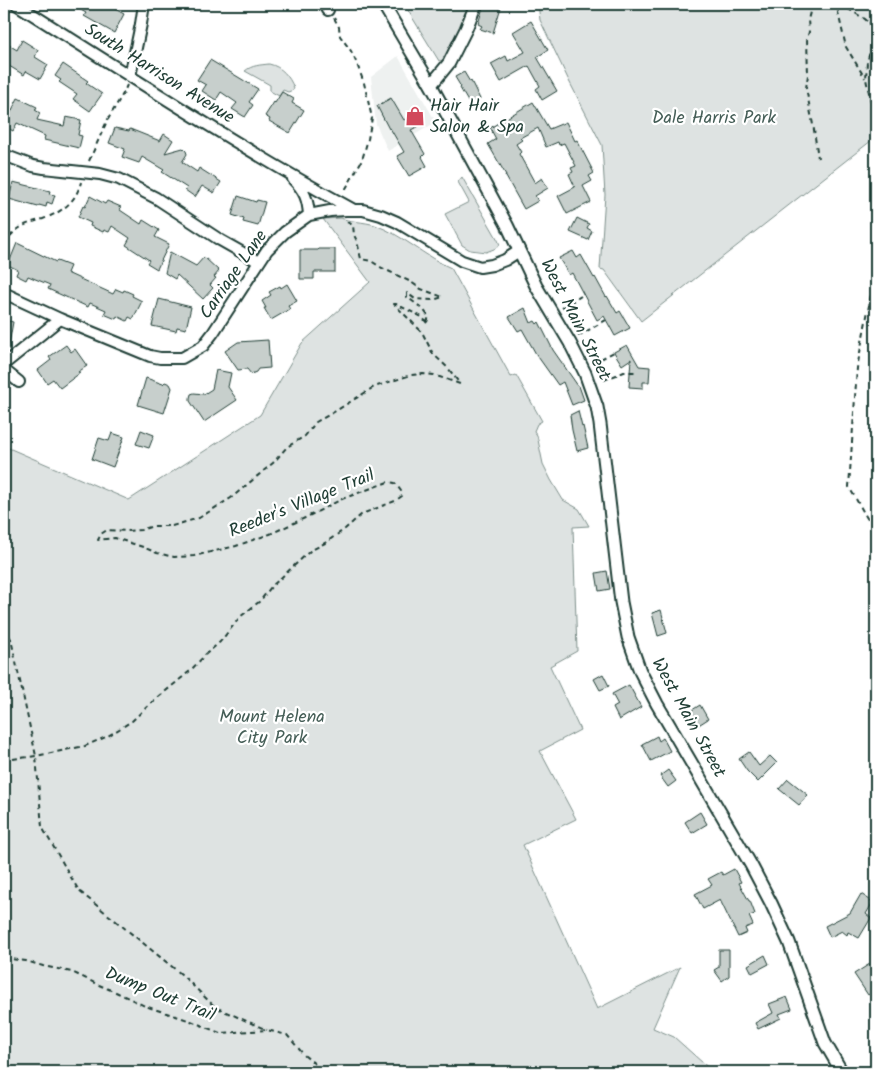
<svg xmlns="http://www.w3.org/2000/svg" width="880" height="1076" font-family="Kalam,sans-serif">
	<style>
		.built { fill: #eef1f0 }
		.green { fill: #dee3e2; stroke: #7e908b }
		.building { fill: #c7cfcc; stroke: #1f3d34 }
		.lines { fill: none; stroke-linecap: round; stroke-linejoin: round }
		.minor-casing { stroke: #1f3d34; stroke-width: 14 }
		.tertiary-casing { stroke: #1f3d34; stroke-width: 15 }
		.path { stroke: #1f3d34; stroke-width: 2; stroke-dasharray: 5 4; stroke-linecap: butt }
		.minor { stroke: #fff; stroke-width: 10 }
		.tertiary { stroke: #fff; stroke-width: 11 }
		.labels { text-anchor: middle; dominant-baseline: central; stroke-width: 4.5; stroke-linejoin: round; paint-order: stroke }
		.street-label { font-size: 18px; fill: #1f3d34; stroke: #fff }
		.poi-label { font-size: 18px; fill: #1f3d34; stroke: #fff; text-anchor: start }
		.park-label { font-size: 18px; fill: #455e57; stroke: #fff }
	</style>
	<rect width="100%" height="100%" fill="#fff"/>
	<filter id="ink" filterUnits="userSpaceOnUse"><feTurbulence type="fractalNoise" baseFrequency=".02" numOctaves="2"/><feDisplacementMap in="SourceGraphic" scale="10" xChannelSelector="R" yChannelSelector="G"/><feConvolveMatrix kernelMatrix="1 2 1 2 8 2 1 2 1" color-interpolation-filters="sRGB"/></filter>
	<g filter="url(#ink)">
		<path class="built" d="M 398,56 L 436,122 L 388,151 L 376,124 L 371,77 Z"/>
		<path class="green" d="M 404,4 L 470,4 L 461,26 L 445,60 L 439,61 Z
			M 538,4 L 876,4 L 876,137 L 641,321 L 604,270 L 600,269 L 605,195 L 602,145 L 569,81 L 540,20 Z
			M 269,64 C 282,67 289,76 294,88 L 293,90 L 288,92 L 283,90 L 279,96 L 270,91 L 270,85 L 245,71 C 252,65 261,65 269,64 Z
			M 462,177 L 498,240 L 500,245 L 494,249 L 486,252 L 470,250 L 462,245 L 445,214 L 469,202 L 458,182 Z
			M 341,218 C 346,221 366,222 375,225 C 403,235 425,257 451,268 L 511,377 L 516,375 L 542,421 L 537,424 L 534,431 L 537,435 L 543,464 L 551,480 L 563,500 L 579,509 L 589,526 L 573,527 L 577,651 L 550,666 L 580,730 L 540,751 L 576,819 L 523,845 L 597,1009 L 680,967 L 653,1028 L 674,1037 L 713,1072 L 4,1072 L 4,446 L 129,500 L 260,415 L 302,343 L 370,282 L 323,219 Z"/>
		<path class="building" d="M 70,4 L 92,4 L 102,9 L 105,4 L 106,4 L 124,14 L 114,33 L 84,16 L 86,13 Z
			M 484,4 L 502,4 L 493,33 L 480,29 L 482,26 L 478,24 Z
			M 531,21 L 548,50 L 537,57 L 557,91 L 542,100 L 536,89 L 540,86 L 529,66 L 501,82 L 491,64 L 506,56 L 508,61 L 525,52 L 513,32 Z
			M 22,40 L 38,50 L 35,57 L 48,65 L 40,79 L 26,71 L 24,75 L 4,63 L 4,42 L 17,50 Z
			M 210,60 L 258,89 L 249,102 L 253,105 L 245,117 L 232,109 L 237,103 L 221,92 L 216,100 L 202,91 L 206,85 L 197,80 Z
			M 63,64 L 88,81 L 86,83 L 102,94 L 90,111 L 73,99 L 77,94 L 59,82 L 61,80 L 55,76 Z
			M 464,72 L 470,82 L 471,81 L 480,99 L 470,105 L 460,88 L 461,87 L 455,77 Z
			M 282,92 L 294,99 L 292,103 L 304,110 L 290,133 L 269,121 L 270,119 L 265,116 L 274,102 L 275,103 Z
			M 18,98 L 37,107 L 35,110 L 40,113 L 37,120 L 64,126 L 66,117 L 81,120 L 78,135 L 82,136 L 79,148 L 44,140 L 45,136 L 17,123 L 13,131 L 4,126 L 4,118 L 6,112 L 10,114 Z
			M 391,98 L 404,120 L 418,112 L 424,123 L 411,130 L 425,154 L 422,157 L 427,166 L 409,176 L 397,156 L 404,152 L 390,128 L 389,129 L 377,106 Z
			M 533,102 L 549,129 L 566,122 L 575,141 L 577,140 L 594,173 L 589,176 L 592,181 L 583,186 L 591,202 L 567,214 L 558,196 L 575,187 L 569,174 L 573,172 L 571,168 L 576,166 L 564,143 L 559,145 L 558,142 L 546,147 L 538,128 L 520,138 L 522,140 L 516,144 L 521,152 L 519,154 L 535,183 L 542,178 L 548,188 L 535,196 L 538,201 L 524,209 L 505,175 L 506,175 L 488,144 L 496,139 L 490,128 Z
			M 115,128 L 129,131 L 130,129 L 160,141 L 164,134 L 173,140 L 165,153 L 183,148 L 186,151 L 187,154 L 182,162 L 197,172 L 199,168 L 221,182 L 214,193 L 202,186 L 195,197 L 185,190 L 187,188 L 162,172 L 164,170 L 142,157 L 139,163 L 122,157 L 125,149 L 109,143 Z
			M 13,182 L 50,191 L 49,194 L 55,195 L 52,204 L 47,202 L 46,207 L 39,205 L 38,207 L 9,199 Z
			M 90,196 L 105,204 L 107,201 L 121,207 L 120,210 L 141,224 L 143,220 L 159,230 L 155,237 L 169,244 L 157,269 L 147,263 L 149,260 L 126,245 L 130,238 L 112,226 L 109,232 L 104,230 L 103,232 L 90,226 L 91,223 L 78,217 L 83,206 L 85,207 Z
			M 238,196 L 256,202 L 257,200 L 265,202 L 258,226 L 243,222 L 244,219 L 232,215 Z
			M 577,218 L 589,224 L 587,228 L 592,231 L 588,240 L 570,232 Z
			M 17,243 L 56,262 L 57,261 L 70,266 L 67,273 L 113,294 L 116,289 L 123,292 L 124,290 L 133,294 L 132,296 L 142,301 L 133,319 L 129,317 L 127,321 L 117,316 L 116,319 L 104,314 L 106,310 L 90,303 L 88,307 L 48,289 L 50,285 L 28,276 L 26,280 L 16,275 L 18,270 L 8,265 Z
			M 319,249 L 335,249 L 335,272 L 314,272 L 314,279 L 300,279 L 300,250 L 318,250 Z
			M 573,251 L 577,258 L 581,255 L 594,278 L 595,277 L 606,297 L 607,296 L 617,313 L 620,311 L 630,328 L 615,336 L 604,316 L 597,320 L 572,273 L 569,275 L 559,258 Z
			M 170,252 L 196,266 L 204,257 L 219,271 L 214,277 L 216,278 L 210,285 L 213,288 L 203,299 L 177,275 L 175,279 L 165,273 Z
			M 287,284 L 297,301 L 288,306 L 290,309 L 271,320 L 264,308 L 266,308 L 262,301 L 271,295 L 269,292 L 280,286 L 281,288 Z
			M 159,299 L 191,307 L 186,329 L 177,327 L 176,331 L 152,326 Z
			M 525,308 L 531,323 L 535,321 L 537,324 L 539,322 L 553,350 L 578,386 L 579,386 L 584,400 L 572,405 L 563,382 L 558,385 L 536,354 L 522,329 L 518,331 L 509,317 Z
			M 4,320 L 13,322 L 8,350 L 4,349 Z
			M 268,340 L 270,368 L 258,369 L 256,372 L 251,374 L 247,369 L 238,370 L 225,351 L 238,342 Z
			M 66,345 L 71,352 L 75,349 L 87,366 L 78,372 L 80,373 L 60,388 L 53,379 L 47,383 L 38,370 L 51,360 L 49,357 Z
			M 627,345 L 639,366 L 650,367 L 649,382 L 643,382 L 643,388 L 629,387 L 631,359 L 622,365 L 614,352 Z
			M 216,370 L 231,373 L 228,387 L 237,400 L 204,422 L 190,401 L 190,398 L 191,394 L 194,393 L 204,394 L 212,389 Z
			M 146,378 L 163,384 L 165,382 L 170,384 L 172,388 L 164,413 L 138,405 Z
			M 578,411 L 582,427 L 583,426 L 588,448 L 577,451 L 572,430 L 570,415 Z
			M 141,430 L 154,435 L 149,448 L 136,444 Z
			M 112,433 L 124,437 L 113,467 L 92,459 L 99,438 L 109,441 Z
			M 607,571 L 610,589 L 599,591 L 596,573 Z
			M 661,610 L 667,633 L 658,636 L 652,613 Z
			M 603,674 L 609,686 L 600,690 L 594,679 Z
			M 629,685 L 641,707 L 619,720 L 613,708 L 618,705 L 612,694 Z
			M 700,705 L 708,719 L 697,726 L 689,712 Z
			M 657,736 L 659,741 L 663,738 L 670,751 L 651,761 L 642,744 Z
			M 749,752 L 759,766 L 770,756 L 777,763 L 758,782 L 747,771 L 739,759 Z
			M 668,770 L 676,781 L 668,787 L 660,776 Z
			M 788,779 L 808,795 L 799,805 L 779,789 Z
			M 700,812 L 707,824 L 692,833 L 685,822 Z
			M 734,869 L 741,882 L 739,883 L 749,901 L 750,901 L 755,914 L 749,916 L 753,925 L 745,928 L 747,933 L 738,937 L 720,900 L 703,909 L 695,894 L 712,885 L 708,879 L 721,872 L 723,875 Z
			M 861,894 L 873,902 L 866,914 L 871,918 L 859,938 L 848,932 L 847,935 L 842,931 L 830,937 L 825,926 L 850,913 Z
			M 719,950 L 729,950 L 729,976 L 722,981 L 714,970 L 719,967 Z
			M 765,955 L 769,964 L 752,973 L 748,965 Z
			M 876,960 L 876,990 L 868,995 L 854,974 Z
			M 787,997 L 792,1009 L 779,1014 L 781,1018 L 758,1029 L 755,1023 L 773,1013 L 769,1004 Z"/>
		<g class="lines">
			<defs>
				<path id="minor" d="M 16,4 C 127,74 237,146 352,209
					M 325,4 L 328,10
					M 130,76 L 141,24 L 144,4
					M 4,155 L 33,166 L 44,168 L 100,174 L 119,179 L 156,198 L 220,240 L 259,262
					M 293,179 C 305,191 308,200 309,215
					M 4,293 L 60,319 L 150,356 L 160,358 L 182,358 L 203,346 L 213,333 L 267,250 L 285,232 L 309,215 L 330,211 L 346,210 L 363,210 L 381,215 L 397,222 L 462,261 L 480,267 L 492,265 L 505,260 L 519,251
					M 4,364 L 60,319
					M 4,370 L 19,382"/>
				<path id="tertiary" d="M 383,4 L 431,85 L 507,225 L 536,286 L 570,343 L 585,373 L 597,407 L 600,424 L 621,602 L 628,637 L 640,671 L 657,704 L 751,865 L 771,903 L 789,942 L 825,1043 L 842,1072
					M 431,85 L 449,63 L 466,29 L 476,4"/>
			</defs>
			<use href="#minor" class="minor-casing"/>
			<use href="#tertiary" class="tertiary-casing"/>
			<path class="path" d="M 561,4 L 565,11 L 571,6 L 570,4
				M 812,4 L 808,20 L 809,32 L 807,38 L 808,75 L 806,88 L 814,130 L 818,158
				M 833,4 L 837,8 L 846,47 L 865,78
				M 840,4 L 865,19 L 876,30
				M 334,18 L 339,27 L 340,36 L 351,51 L 357,64 L 364,83 L 372,118 L 368,139 L 362,160 L 344,192
				M 869,23 L 876,22
				M 876,37 L 873,42 L 867,62 L 866,79 L 876,125
				M 89,161 L 107,121 L 124,92 L 127,85
				M 347,222 L 353,225 L 354,235 L 357,241 L 361,259 L 371,261 L 382,268 L 411,282 L 421,289 L 443,297 L 433,300 L 415,299 L 407,293 L 407,297 L 423,309 L 429,317 L 427,322
				M 4,243 C 10,236 16,229 25,225 C 31,222 37,221 43,219 C 62,212 76,202 81,182
				M 876,269 L 857,368 L 849,487 L 871,525 L 876,528
				M 562,308 L 581,296
				M 578,336 L 606,320
				M 593,363 L 614,352
				M 604,380 L 624,372 L 635,372
				M 4,628 L 11,639 L 36,756 L 42,827 L 79,891 L 181,974 L 215,1007 L 267,1030
				M 4,760 L 36,756 L 85,746 L 108,736 L 132,721 L 149,705 L 190,671 L 206,654 L 220,642 L 240,617 L 260,601 L 271,587 L 310,551 L 325,543 L 345,529 L 362,514 L 395,501 L 402,496 L 401,491 L 395,483 L 388,482 L 342,499 L 307,517 L 270,534 L 236,546 L 194,556 L 174,557 L 157,553 L 143,547 L 115,538 L 98,540 L 101,534 L 107,530 L 126,531 L 141,530 L 153,526 L 172,526 L 199,518 L 231,498 L 273,463 L 287,447 L 305,436 L 316,422 L 334,412 L 374,387 L 411,375 L 423,374 L 434,375 L 460,384 L 448,368 L 433,354 L 422,332 L 394,304 L 396,304 L 422,317 L 427,323
				M 4,958 L 26,961 L 43,966 L 72,972 L 99,985 L 118,993 L 145,1006 L 191,1021 L 220,1033 L 267,1030 L 287,1035 L 305,1056 L 325,1072"/>
			<use href="#minor" class="minor"/>
			<use href="#tertiary" class="tertiary"/>
		</g>
	</g>
	<defs>
		<symbol id="shop-bare" viewBox="-9 -9 18 18"><path d="M-5-2.5h2.3a2.7 3.5 0 0 1 5.4 0H5L5.5 6h-11ZM-1.5-2.5h3a1.5 2.3 0 0 0-3 0Z" fill="#d1495b" stroke="#fff" stroke-width="2.5" paint-order="stroke"/></symbol>
	</defs>
	<g fill-rule="evenodd">
		<use href="#shop-bare" x="401" y="102" width="28" height="28"/>
	</g>
	<g class="labels">
		<g class="street-label">
			<text transform="translate(159 74) rotate(32)">South Harrison Avenue</text>
			<text transform="translate(234 275) rotate(-55)">Carriage Lane</text>
			<text transform="translate(575 320) rotate(63)">West Main Street</text>
			<text transform="translate(302 504) rotate(-22)">Reeder's Village Trail</text>
			<text transform="translate(688 718) rotate(61)">West Main Street</text>
			<text transform="translate(160 995) rotate(22)">Dump Out Trail</text>
		</g>
		<g class="poi-label">
			<text x="430" y="106">Hair Hair<tspan x="430" dy="21">Salon &amp; Spa</tspan></text>
		</g>
		<g class="park-label">
			<text x="714" y="118">Dale Harris Park</text>
			<text x="272" y="717">Mount Helena<tspan x="272" dy="21">City Park</tspan></text>
		</g>
	</g>
	<rect width="880" height="1076" fill="none" stroke="#fff" stroke-width="20"/>
	<rect x="10" y="10" width="860" height="1056" fill="none" stroke="#1f3d34" stroke-width="2" filter="url(#ink)"/>
</svg>
